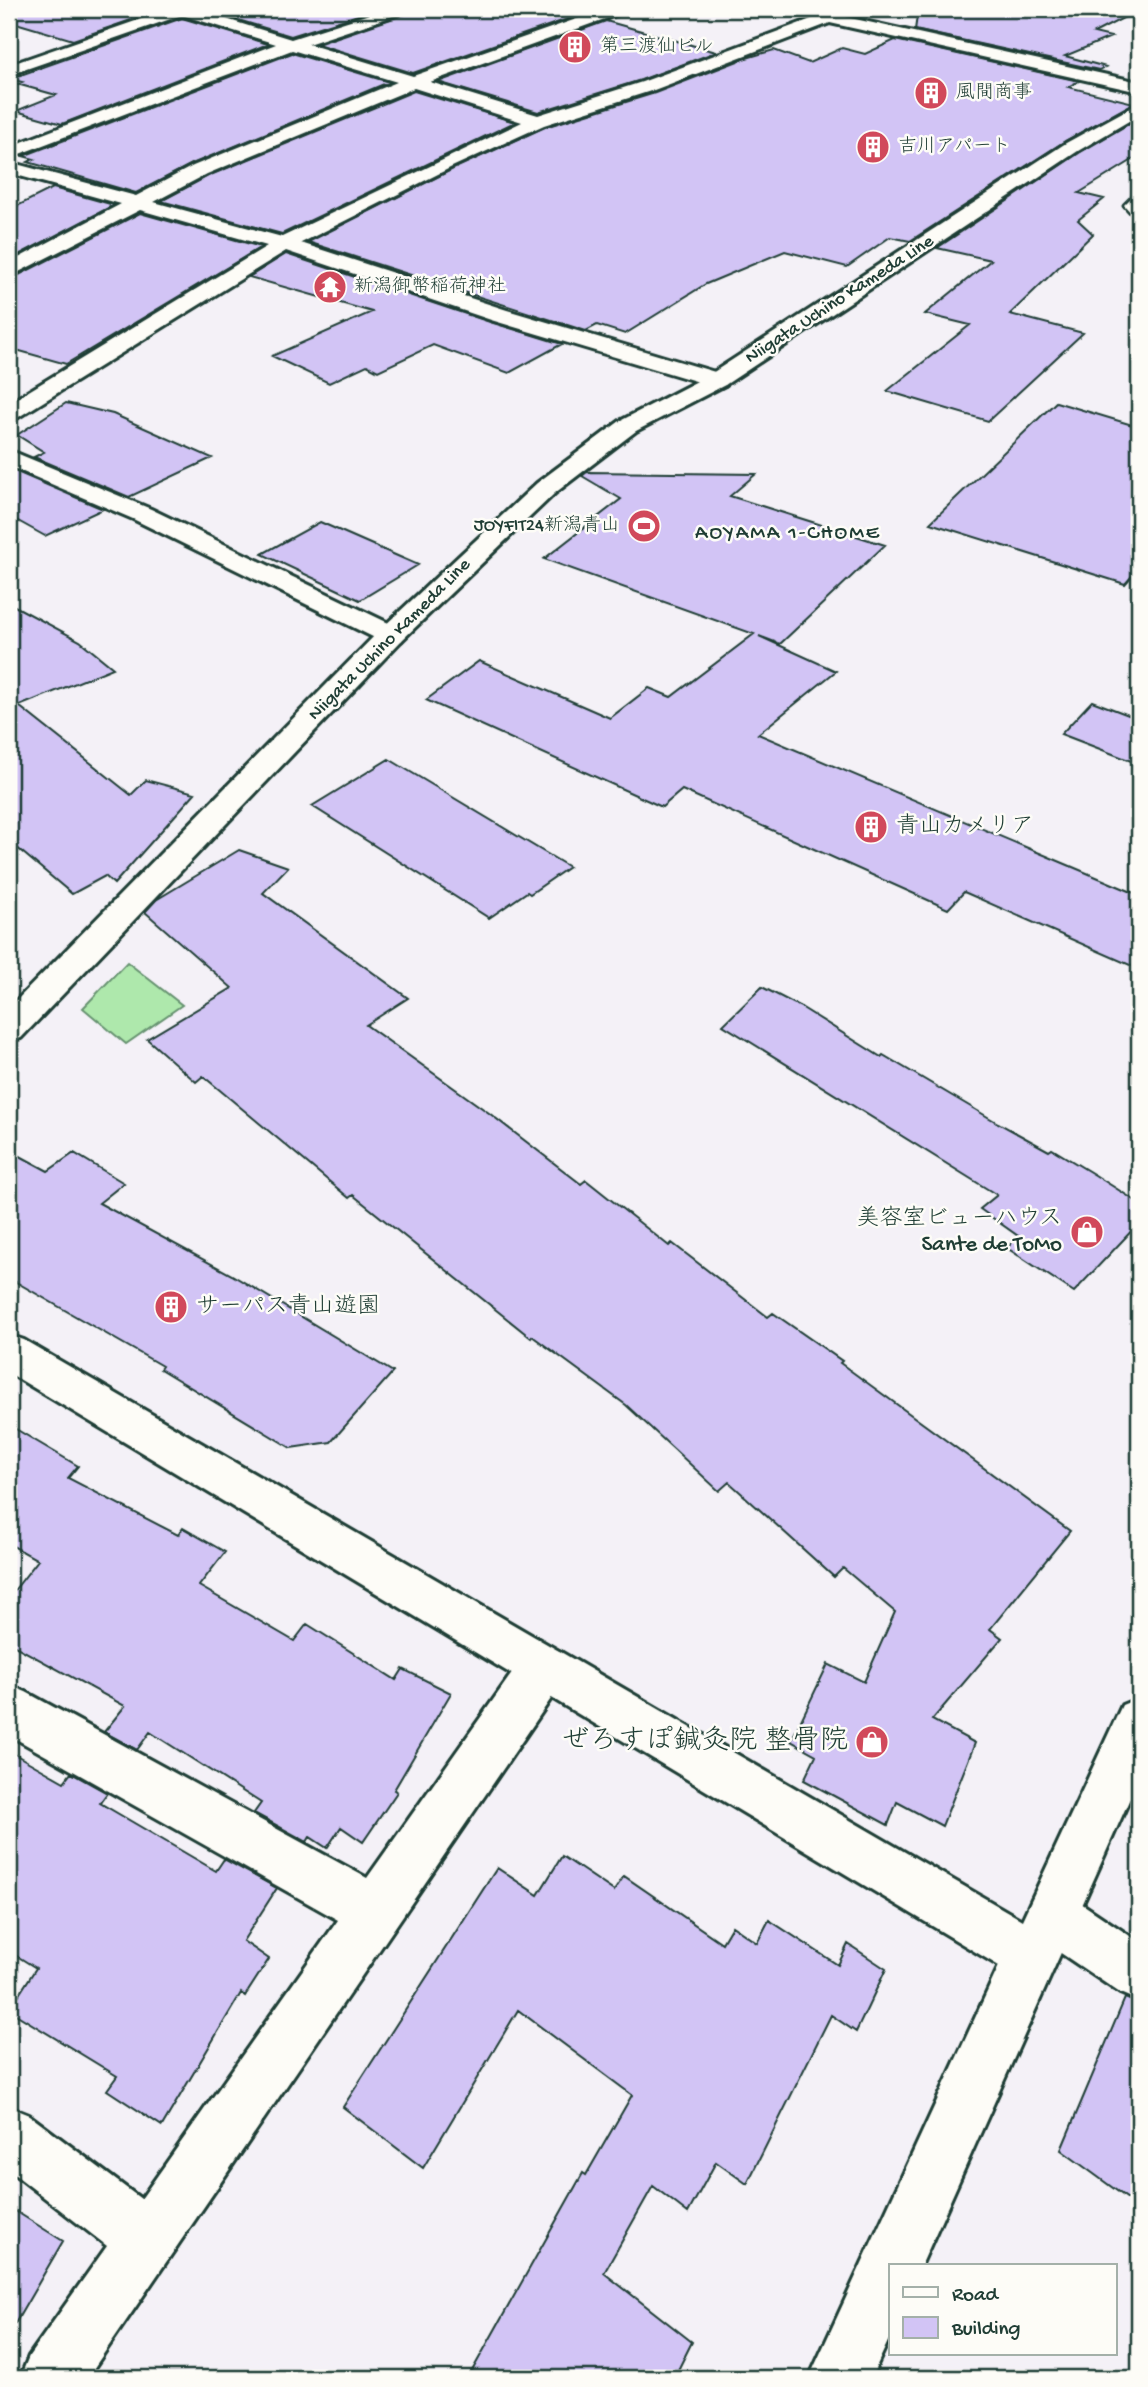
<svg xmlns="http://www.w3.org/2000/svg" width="1148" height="2387" font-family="'Gochi Hand','Klee One',sans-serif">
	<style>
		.green { fill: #aee8ac; stroke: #669270; stroke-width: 2 }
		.building { fill: #d2c4f5; stroke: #1f3d34; stroke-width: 2 }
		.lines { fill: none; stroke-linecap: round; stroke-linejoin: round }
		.lane-casing { stroke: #1f3d34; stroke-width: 5 }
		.street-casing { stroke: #1f3d34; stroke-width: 6 }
		.secondary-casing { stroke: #1f3d34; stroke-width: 6 }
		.primary-casing { stroke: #1f3d34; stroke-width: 6 }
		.lane { fill: #fdfcf7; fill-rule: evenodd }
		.street { fill: #fdfcf7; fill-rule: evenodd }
		.secondary { fill: #fdfcf7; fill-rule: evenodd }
		.primary { fill: #fdfcf7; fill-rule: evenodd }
		.labels { text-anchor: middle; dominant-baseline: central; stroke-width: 5; stroke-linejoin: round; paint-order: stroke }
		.far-poi-label { font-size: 19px; fill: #1f3d34; stroke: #fdfcf7; text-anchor: start }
		.far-street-label { font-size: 19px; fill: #1f3d34; stroke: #fdfcf7 }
		.far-neighbourhood-label { font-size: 21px; letter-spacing: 2px; fill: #1f3d34; stroke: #fdfcf7 }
		.poi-label { font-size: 23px; fill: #1f3d34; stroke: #fdfcf7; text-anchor: start }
		.near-poi-label { font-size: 28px; fill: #1f3d34; stroke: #fdfcf7; text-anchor: end }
	</style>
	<rect width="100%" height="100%" fill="#f4f1f7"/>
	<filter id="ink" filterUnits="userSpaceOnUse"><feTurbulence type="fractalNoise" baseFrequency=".0143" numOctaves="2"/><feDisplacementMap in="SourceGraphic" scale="14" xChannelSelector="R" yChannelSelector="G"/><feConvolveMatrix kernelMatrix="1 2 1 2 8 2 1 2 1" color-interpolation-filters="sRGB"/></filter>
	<g filter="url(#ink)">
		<path class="green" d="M 127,962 L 182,1005 L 126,1044 L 83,1008 Z"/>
		<path class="building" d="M 9,9 L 163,9 L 73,40 L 9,21 Z
			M 202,9 L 377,9 L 291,36 Z
			M 410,9 L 562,9 L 582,14 L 413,73 L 317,44 L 406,14 Z
			M 918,9 L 1139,9 L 1139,10 L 1094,33 L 1111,37 L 1065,56 L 1106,67 L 1099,70 L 915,30 Z
			M 182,18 L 268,44 L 62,124 L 16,111 L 56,95 L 17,84 L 22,82 L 9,79 Z
			M 606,21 L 716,52 L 641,80 L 538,112 L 438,82 Z
			M 895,40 L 1079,81 L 1068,87 L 1134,103 L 1065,141 L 910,241 L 890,237 L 847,267 L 785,251 L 706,284 L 625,334 L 597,325 L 586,331 L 308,242 L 453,169 L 545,127 L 655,93 L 743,59 L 774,50 L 809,63 L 842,48 L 865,54 Z
			M 292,53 L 389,82 L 192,164 L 136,193 L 28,162 L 34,159 L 23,156 Z
			M 414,91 L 515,122 L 282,234 L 161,201 L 208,176 Z
			M 1139,118 L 1139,156 L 1079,193 L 1104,199 L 1078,220 L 1093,234 L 1010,314 L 1083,333 L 988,421 L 887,391 L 970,325 L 925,314 L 991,260 L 937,248 L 1079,153 Z
			M 53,188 L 114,205 L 9,260 L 9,210 Z
			M 140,213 L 261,247 L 66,364 L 9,348 L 9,280 Z
			M 286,254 L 490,322 L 562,344 L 509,373 L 433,345 L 378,371 L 367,365 L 329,383 L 272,356 L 372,312 L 249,277 Z
			M 1056,402 L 1139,427 L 1139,568 L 1125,584 L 930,523 Z
			M 66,403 L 113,414 L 212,458 L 129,497 L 34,457 L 44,452 L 17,435 Z
			M 9,470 L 10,469 L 103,509 L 45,536 L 9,516 Z
			M 587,472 L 756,474 L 730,496 L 885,545 L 780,644 L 759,636 L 836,671 L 758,734 L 1139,895 L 1139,969 L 964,892 L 948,909 L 682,790 L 662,807 L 426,700 L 479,661 L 610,718 L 649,688 L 671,697 L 754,634 L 544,559 L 621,499 L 582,476 Z
			M 320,522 L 418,565 L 360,600 L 262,554 Z
			M 9,603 L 80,641 L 113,668 L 19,706 L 131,795 L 146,780 L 195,793 L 114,884 L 105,876 L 72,894 L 9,841 Z
			M 1092,701 L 1139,719 L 1139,764 L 1061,734 Z
			M 389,759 L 569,867 L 530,894 L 527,892 L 489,918 L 312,806 Z
			M 239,850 L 288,867 L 263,893 L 408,998 L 366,1025 L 489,1113 L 581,1184 L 586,1180 L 669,1246 L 672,1243 L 768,1317 L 773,1313 L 842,1361 L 840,1363 L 1070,1531 L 990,1629 L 1002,1638 L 932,1720 L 975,1743 L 942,1826 L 897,1802 L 888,1825 L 804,1780 L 816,1755 L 791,1741 L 828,1664 L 864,1682 L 895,1612 L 843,1568 L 834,1577 L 729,1482 L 719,1491 L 626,1405 L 532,1336 L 531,1338 L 353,1195 L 349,1198 L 203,1076 L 196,1082 L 147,1039 L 232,988 L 145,912 L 156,900 Z
			M 762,987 L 801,1007 L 881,1057 L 883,1055 L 998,1123 L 1049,1151 L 1052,1149 L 1095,1175 L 1139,1203 L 1139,1223 L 1074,1292 L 1007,1248 L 1018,1236 L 980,1209 L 997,1195 L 723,1025 Z
			M 9,1150 L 48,1171 L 74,1153 L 124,1183 L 99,1203 L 232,1275 L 393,1372 L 331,1442 L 291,1448 L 160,1369 L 162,1366 L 9,1278 Z
			M 9,1425 L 78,1466 L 68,1478 L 178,1535 L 183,1528 L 225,1552 L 199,1586 L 294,1641 L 307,1624 L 396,1680 L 403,1669 L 451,1693 L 394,1790 L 397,1792 L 363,1842 L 341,1827 L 327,1848 L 310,1837 L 307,1842 L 254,1813 L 261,1803 L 150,1732 L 137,1750 L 104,1732 L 125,1706 L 9,1643 L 9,1597 L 38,1560 L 9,1544 Z
			M 9,1751 L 64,1782 L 71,1773 L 107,1793 L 100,1803 L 216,1871 L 224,1859 L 277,1888 L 243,1941 L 269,1959 L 245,1996 L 241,1993 L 162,2126 L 107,2090 L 117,2076 L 9,2010 L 36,1968 L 9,1951 Z
			M 562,1856 L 614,1891 L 624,1876 L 722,1943 L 732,1926 L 757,1943 L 769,1920 L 838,1965 L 848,1944 L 886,1969 L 856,2032 L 831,2015 L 747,2184 L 716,2162 L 688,2213 L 653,2186 L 604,2273 L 692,2342 L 674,2378 L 468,2378 L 583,2173 L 586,2175 L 632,2095 L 518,2010 L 423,2168 L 343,2107 L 497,1868 L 538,1895 Z
			M 1125,1998 L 1139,2004 L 1139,2207 L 1061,2150 Z
			M 9,2207 L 63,2241 L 9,2334 Z"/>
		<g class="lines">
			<defs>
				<path id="lane" d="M 1139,194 L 1139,217 L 1133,215 L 1124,205 L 1133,196 Z"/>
				<path id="street" d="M 170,9 L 194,9 L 291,39 L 385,9 L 407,9 L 405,12 L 308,44 L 413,76 L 605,9 L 626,9 L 624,12 L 430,82 L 538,115 L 642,82 L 814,18 L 815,13 C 829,10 846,8 861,9 L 846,17 L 1139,82 L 1139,92 L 830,23 L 654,90 L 544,125 L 452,167 L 301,243 L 507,310 L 725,375 L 728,380 L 725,385 L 709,385 L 491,320 L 286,251 L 17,418 L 9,420 L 9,403 L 267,246 L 140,210 L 9,277 L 9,263 L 121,204 L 9,173 L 9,162 L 136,196 L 193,166 L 397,82 L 292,50 L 9,158 L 9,147 L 276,44 L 182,15 L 9,75 L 9,65 ZM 414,88 L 522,122 L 282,237 L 154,202 L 207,174 Z
					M 9,450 L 151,509 L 401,629 L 405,635 L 401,641 L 391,643 L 381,641 L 133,519 L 9,466 Z
					M 544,1645 L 561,1652 L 568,1668 L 561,1684 L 87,2378 L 20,2378 L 29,2356 L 107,2246 L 9,2170 L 9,2107 L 29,2115 L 141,2199 L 338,1920 L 9,1735 L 9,1685 L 26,1692 L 367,1878 L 527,1652 Z
					M 1053,1890 L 1072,1897 L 1139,1942 L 1139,2001 L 1120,1993 L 1034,1935 L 1027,1916 L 1034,1897 Z"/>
				<path id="secondary" d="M 9,1335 L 24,1340 L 1022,1920 L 1122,1705 L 1139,1698 L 1139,1778 L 921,2266 L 891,2266 L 891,2335 L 871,2378 L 809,2378 L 999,1966 L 9,1373 Z"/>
				<path id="primary" d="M 1139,103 L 1139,115 L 1078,151 L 725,385 L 636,431 L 555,493 L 401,641 L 21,1038 L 9,1041 L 9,1008 L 381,629 L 537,483 L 620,421 L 709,375 L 1066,143 Z"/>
			</defs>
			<use href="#lane" class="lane-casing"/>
			<use href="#street" class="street-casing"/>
			<use href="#secondary" class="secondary-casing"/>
			<use href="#primary" class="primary-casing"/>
			<use href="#lane" class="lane"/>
			<use href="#street" class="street"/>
			<use href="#secondary" class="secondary"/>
			<use href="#primary" class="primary"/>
		</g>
	</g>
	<defs>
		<symbol id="building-disc" viewBox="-11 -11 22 22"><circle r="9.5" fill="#d1495b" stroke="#fdfcf7"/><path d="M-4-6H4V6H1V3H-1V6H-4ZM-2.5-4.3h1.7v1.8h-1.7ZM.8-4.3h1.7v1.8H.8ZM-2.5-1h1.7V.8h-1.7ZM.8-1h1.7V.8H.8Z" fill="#fff"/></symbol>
		<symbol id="temple-disc" viewBox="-11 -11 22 22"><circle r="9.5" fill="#d1495b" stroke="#fdfcf7"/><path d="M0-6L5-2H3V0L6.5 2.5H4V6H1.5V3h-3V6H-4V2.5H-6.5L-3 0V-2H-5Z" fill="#fff"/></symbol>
		<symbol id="stadium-disc" viewBox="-11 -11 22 22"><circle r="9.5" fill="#d1495b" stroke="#fdfcf7"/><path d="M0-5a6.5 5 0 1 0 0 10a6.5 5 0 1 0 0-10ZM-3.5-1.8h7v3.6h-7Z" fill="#fff"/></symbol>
		<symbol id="shop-disc" viewBox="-11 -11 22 22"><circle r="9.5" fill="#d1495b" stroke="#fdfcf7"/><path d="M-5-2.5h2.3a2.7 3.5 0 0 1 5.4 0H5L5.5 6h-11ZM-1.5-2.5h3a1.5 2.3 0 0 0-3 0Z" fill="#fff"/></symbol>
	</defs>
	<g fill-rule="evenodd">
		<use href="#building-disc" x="556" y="28" width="38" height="38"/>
		<use href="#building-disc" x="912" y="74" width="38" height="38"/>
		<use href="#building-disc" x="854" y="128" width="38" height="38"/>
		<use href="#temple-disc" x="311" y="268" width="38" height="38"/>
		<use href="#stadium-disc" x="625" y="507" width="38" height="38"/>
		<use href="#building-disc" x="852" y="808" width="38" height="38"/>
		<use href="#shop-disc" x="1068" y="1213" width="38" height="38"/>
		<use href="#building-disc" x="152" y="1288" width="38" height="38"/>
		<use href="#shop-disc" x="853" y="1723" width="38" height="38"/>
	</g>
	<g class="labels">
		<g class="far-poi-label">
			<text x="600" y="47">第三渡仙ビル</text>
			<text x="956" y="93">風間商事</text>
			<text x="898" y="147">吉川アパート</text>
			<text x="354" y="287">新潟御幣稲荷神社</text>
			<text x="620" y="526" text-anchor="end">JOYFIT24新潟青山</text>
		</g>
		<g class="far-street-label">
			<text transform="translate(840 300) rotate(-33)">Niigata Uchino Kameda Line</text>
			<text transform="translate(390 640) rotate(-45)">Niigata Uchino Kameda Line</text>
		</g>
		<g class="far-neighbourhood-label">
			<text x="788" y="534">AOYAMA 1-CHOME</text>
		</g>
		<g class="poi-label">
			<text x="896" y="827">青山カメリア</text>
			<text x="1062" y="1219" text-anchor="end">美容室ビューハウス<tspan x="1062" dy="26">Sante de ToMo</tspan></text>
			<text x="196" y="1307">サーパス青山遊園</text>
		</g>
		<g class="near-poi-label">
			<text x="848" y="1742">ぜろすぽ鍼灸院 整骨院</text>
		</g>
	</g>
	<rect width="1148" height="2387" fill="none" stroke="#fdfcf7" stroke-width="35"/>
	<rect x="18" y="18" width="1113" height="2352" fill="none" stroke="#1f3d34" stroke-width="2.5" filter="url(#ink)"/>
	<rect x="889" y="2264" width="228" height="91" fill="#fdfcf7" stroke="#a4b0a9" stroke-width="2"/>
	<rect x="903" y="2287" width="35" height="10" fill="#fdfcf7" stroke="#a4b0a9" stroke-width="2"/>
	<text x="952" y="2300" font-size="21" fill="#1f3d34">Road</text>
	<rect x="903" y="2317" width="35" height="21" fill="#d2c4f5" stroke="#a4b0a9" stroke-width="2"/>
	<text x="952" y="2334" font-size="21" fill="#1f3d34">Building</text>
</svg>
